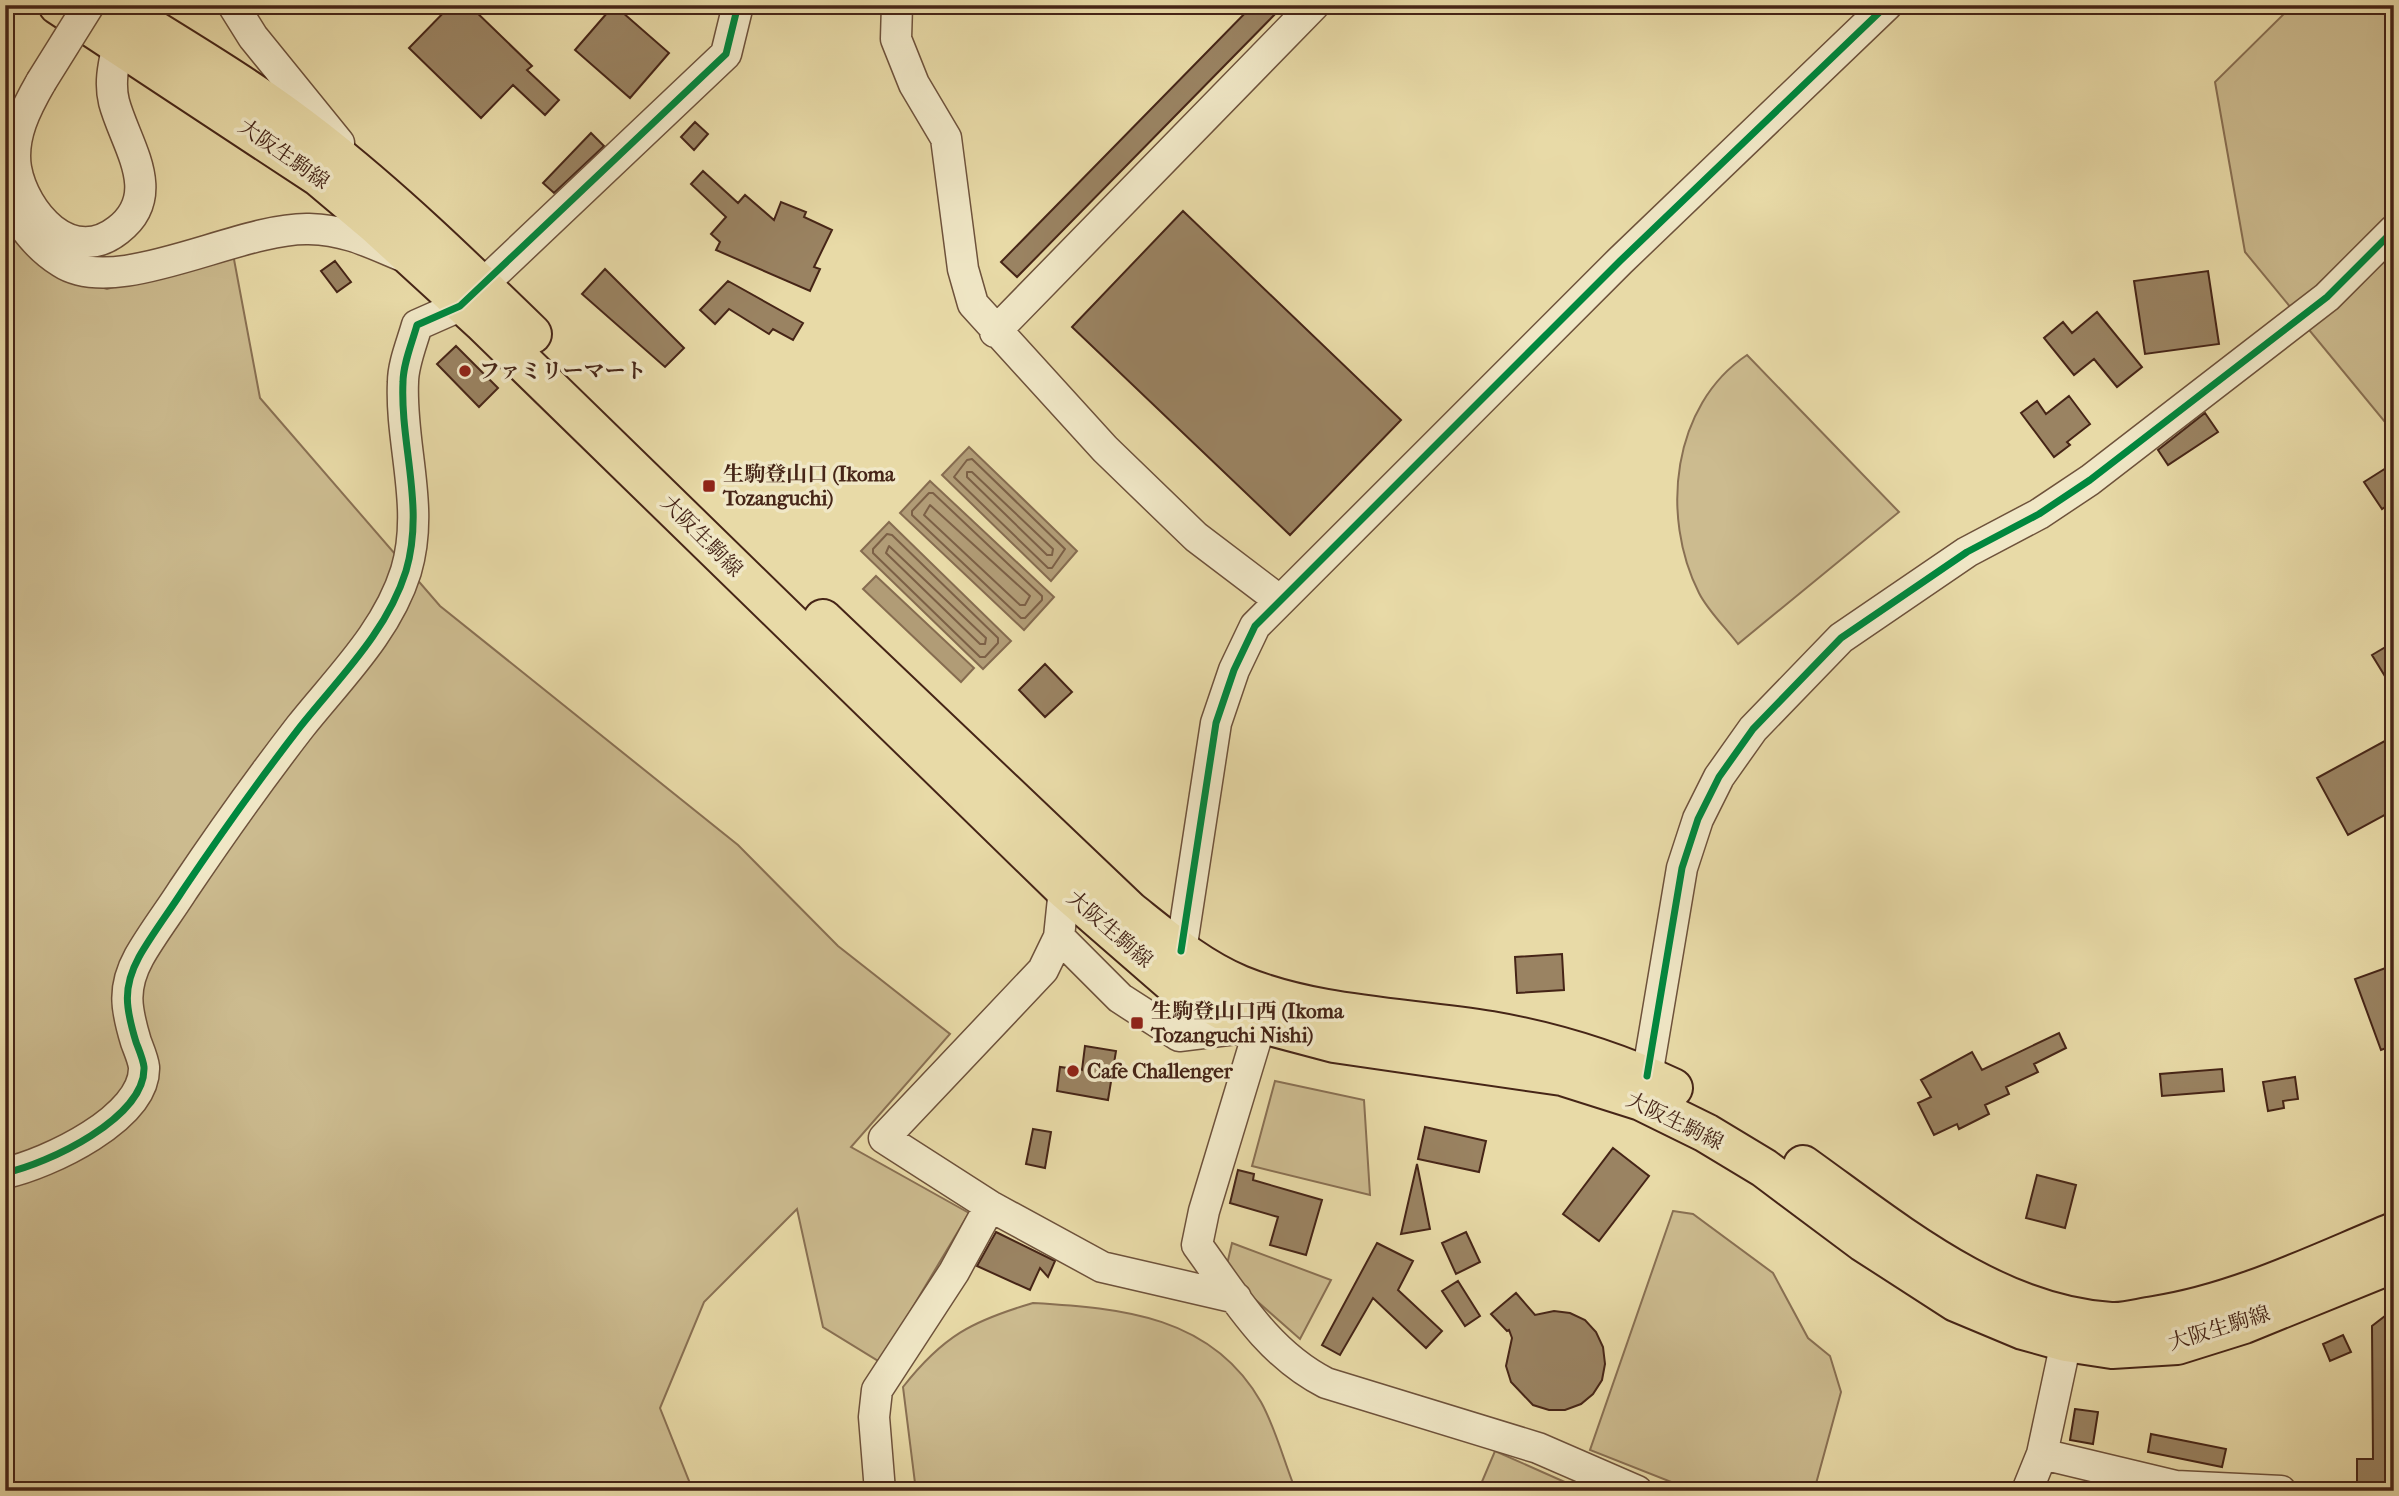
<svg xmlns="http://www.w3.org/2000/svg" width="2399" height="1496" font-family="'IM FELL French Canon','Noto Serif JP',serif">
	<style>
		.green { fill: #ccbb8f; stroke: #897053; stroke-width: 2 }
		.water { fill: #b19c76; stroke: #866c50; stroke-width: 2 }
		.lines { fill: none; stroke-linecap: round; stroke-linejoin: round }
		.shore { stroke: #7c6046; stroke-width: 2 }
		.building { fill: #9a8362; stroke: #462517; stroke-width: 2 }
		.minor-casing { stroke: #6e523b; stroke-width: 33 }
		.major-casing { stroke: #462517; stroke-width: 42 }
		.minor { stroke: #f0e7c6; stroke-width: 30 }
		.major { stroke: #e8daa7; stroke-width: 38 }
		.minor-bridge-casing { stroke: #6e523b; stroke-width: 33; stroke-linecap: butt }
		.minor-bridge { stroke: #f0e7c6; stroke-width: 30 }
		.cycleway-casing { stroke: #f0e7c6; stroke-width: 11 }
		.cycleway { stroke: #00873e; stroke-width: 7 }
		.poi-dot { fill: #8f2418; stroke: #f0e7c6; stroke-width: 2.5 }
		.labels { text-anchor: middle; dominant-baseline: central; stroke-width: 7; stroke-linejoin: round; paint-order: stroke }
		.street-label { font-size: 21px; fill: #462517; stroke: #f0e7c6 }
		.poi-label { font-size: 21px; font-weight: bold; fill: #462517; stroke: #f0e7c6; text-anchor: start }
	</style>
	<rect width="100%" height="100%" fill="#e8daa7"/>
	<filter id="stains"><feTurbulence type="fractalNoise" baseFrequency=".00286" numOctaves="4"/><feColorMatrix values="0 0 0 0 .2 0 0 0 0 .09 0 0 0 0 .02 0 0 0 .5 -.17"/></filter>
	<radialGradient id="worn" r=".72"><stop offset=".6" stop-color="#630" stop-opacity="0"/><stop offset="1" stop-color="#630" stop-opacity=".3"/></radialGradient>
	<path class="green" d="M 2293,5 L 2394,5 L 2394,433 L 2245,252 L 2215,82 Z
		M 5,230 L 51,272 L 107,289 L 233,254 L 260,398 L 440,606 L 738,845 L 838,946 L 950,1034 L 851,1147 L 969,1213 L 880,1362 L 823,1327 L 797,1209 L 704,1302 L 660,1408 L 693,1491 L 5,1491 Z
		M 1747,355 L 1899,512 L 1738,644 C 1726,628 1708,611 1699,593 C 1660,516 1672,405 1747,355 Z
		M 1275,1081 L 1364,1100 L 1370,1195 L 1252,1166 Z
		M 1673,1211 L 1693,1214 L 1773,1273 L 1808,1338 L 1830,1356 L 1841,1392 L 1814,1491 L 1694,1491 L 1590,1450 Z
		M 1232,1243 L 1331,1280 L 1300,1339 L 1225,1273 Z
		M 1033,1303 C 1122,1308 1212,1316 1261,1402 C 1276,1429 1284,1462 1296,1491 L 916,1491 L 903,1387 C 943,1336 972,1321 1033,1303 Z
		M 1495,1451 L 1585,1491 L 1478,1491 Z"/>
	<path class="water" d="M 969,447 L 1077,551 L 1051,581 L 942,475 Z
		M 930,481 L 1054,597 L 1024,630 L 900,513 Z
		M 889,522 L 1011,641 L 983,669 L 861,551 Z
		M 876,576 L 974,668 L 961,682 L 863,589 Z"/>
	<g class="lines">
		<path class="shore" d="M 972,459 L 1065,549 L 1052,568 L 1048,568 L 954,477 L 967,460 Z
			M 967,472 L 972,472 L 1053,549 L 1052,555 L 1047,555 L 967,477 Z
			M 929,493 L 933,493 L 1042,596 L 1042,600 L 1025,618 L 1021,618 L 912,515 L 912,511 Z
			M 930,505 L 1030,596 L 1025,605 L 1020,605 L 924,515 Z
			M 887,534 L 892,535 L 998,638 L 998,643 L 985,657 L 980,657 L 873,553 L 873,549 Z
			M 889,546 L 986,638 L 985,644 L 980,644 L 886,553 Z"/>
	</g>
	<path class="building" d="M 451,5 L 469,5 L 532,66 L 527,70 L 559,100 L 545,115 L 513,85 L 481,118 L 409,48 Z
		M 614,5 L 669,53 L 630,98 L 575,50 Z
		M 1253,5 L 1284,5 L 1017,277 L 1001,262 Z
		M 695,122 L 708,134 L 694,150 L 681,137 Z
		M 591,133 L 604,146 L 554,193 L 543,183 Z
		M 703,171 L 738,203 L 745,195 L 774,220 L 781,202 L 806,212 L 804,217 L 832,230 L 814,267 L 820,269 L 810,291 L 716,250 L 720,242 L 711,234 L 726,217 L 691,184 Z
		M 1183,211 L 1401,420 L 1290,535 L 1072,327 Z
		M 335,261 L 351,282 L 337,292 L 321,271 Z
		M 605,269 L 684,348 L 665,367 L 582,294 Z
		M 2208,271 L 2219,344 L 2145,354 L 2134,281 Z
		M 728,281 L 803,323 L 793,340 L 773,329 L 769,334 L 729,309 L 715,324 L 700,310 Z
		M 2097,312 L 2142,367 L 2117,387 L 2094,359 L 2074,375 L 2044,338 L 2063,322 L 2072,333 Z
		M 456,346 L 498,388 L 479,407 L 437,364 Z
		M 2069,396 L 2090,424 L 2067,442 L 2070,445 L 2054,457 L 2021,413 L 2037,401 L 2046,414 Z
		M 2205,413 L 2218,432 L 2168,465 L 2158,450 Z
		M 2394,463 L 2394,501 L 2382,509 L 2364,482 Z
		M 2394,642 L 2394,691 L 2372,655 Z
		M 1045,664 L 1072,692 L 1045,717 L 1019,690 Z
		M 2394,736 L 2394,810 L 2348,835 L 2317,778 Z
		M 1562,954 L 1564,990 L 1517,993 L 1515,957 Z
		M 2394,965 L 2394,1045 L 2381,1050 L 2355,979 Z
		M 2059,1033 L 2066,1048 L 2034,1064 L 2038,1072 L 2006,1087 L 2009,1094 L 1985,1105 L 1989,1114 L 1959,1129 L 1957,1124 L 1934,1135 L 1918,1103 L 1931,1097 L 1921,1080 L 1972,1052 L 1982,1070 Z
		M 1085,1046 L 1116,1051 L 1108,1100 L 1057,1091 L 1060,1067 L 1082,1070 Z
		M 2222,1069 L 2224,1091 L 2162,1096 L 2160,1074 Z
		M 2295,1077 L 2298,1099 L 2283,1101 L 2284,1108 L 2268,1111 L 2263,1082 Z
		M 1425,1127 L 1486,1141 L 1479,1172 L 1418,1159 Z
		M 1033,1129 L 1051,1132 L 1045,1168 L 1026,1164 Z
		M 1613,1148 L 1649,1176 L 1599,1241 L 1563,1214 Z
		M 1417,1164 L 1430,1229 L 1401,1234 Z
		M 1238,1170 L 1254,1174 L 1253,1180 L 1322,1200 L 1306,1255 L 1270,1245 L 1278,1217 L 1230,1203 Z
		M 2037,1175 L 2076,1185 L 2065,1228 L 2026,1218 Z
		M 996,1232 L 1055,1261 L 1048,1277 L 1040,1268 L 1030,1290 L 977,1266 Z
		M 1466,1232 L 1480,1262 L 1456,1274 L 1442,1243 Z
		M 1377,1243 L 1413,1261 L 1398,1290 L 1442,1331 L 1426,1348 L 1373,1298 L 1340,1355 L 1322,1345 Z
		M 1458,1281 L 1480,1316 L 1465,1326 L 1442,1291 Z
		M 1516,1293 L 1535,1315 L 1554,1311 L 1570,1313 L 1585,1320 L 1596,1332 L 1603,1347 L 1605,1364 L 1602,1380 L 1593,1394 L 1581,1404 L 1565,1410 L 1549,1410 L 1533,1405 L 1511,1382 L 1506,1366 L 1512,1338 L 1509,1330 L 1507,1331 L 1491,1314 Z
		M 2394,1309 L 2394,1487 L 2357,1487 L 2357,1459 L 2373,1459 L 2372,1326 Z
		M 2343,1335 L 2351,1352 L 2330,1361 L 2323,1344 Z
		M 2075,1409 L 2098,1412 L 2093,1444 L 2070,1440 Z
		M 2151,1434 L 2226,1449 L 2222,1467 L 2148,1452 Z"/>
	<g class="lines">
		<defs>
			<path id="minor" d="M 233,5 L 253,37 L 339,143
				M 897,5 L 896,39 L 914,84 L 946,138 L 963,269 L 973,304 L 1105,449 L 1196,537 L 1279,600
				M 41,82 C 26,108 11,137 16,168 C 24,213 71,267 118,230 C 165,194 125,144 114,102 C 109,82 114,63 118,44
				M 5,199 C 21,223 35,246 61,262 C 117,299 239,227 309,229 C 345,230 367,241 400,255
				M 995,332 L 1314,5
				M 1064,889 L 1059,937 L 1043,970 L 884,1138 L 990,1206 L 1102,1267 L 1236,1298
				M 1059,937 L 1120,998 L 1179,1036 L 1260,1026 L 1204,1211 L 1197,1245 C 1235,1297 1267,1353 1326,1383 L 1538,1448 L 1637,1491
				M 1181,951 L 1216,723 L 1234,670 L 1255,626 L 1620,261 L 1887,5
				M 1647,1076 L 1682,868 L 1698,819 L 1719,777 L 1753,729 L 1841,638 L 1967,552 L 2039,514 L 2090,480 L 2327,297 L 2394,230
				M 5,1173 C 47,1164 146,1118 144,1067 C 143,1059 139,1050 136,1042 C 126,1009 122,988 139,957 C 152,934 169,912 183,890 C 220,835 259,780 300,727 C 339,678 387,632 406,571 C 425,507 400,445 403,382 C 403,364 412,343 417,325 L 460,306 L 726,54 L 738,5
				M 2042,1454 L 2176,1486 L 2281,1491
				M 880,1491 L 874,1417 L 877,1390 L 954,1272 L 990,1206
				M 2027,1491 L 2042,1454 L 2066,1342"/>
			<path id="major" d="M 58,5 L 319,177 L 376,225 L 482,322 L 1064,889 L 1171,982 L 1233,1016 L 1334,1043 L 1562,1076 L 1641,1101 L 1706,1133 L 1764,1168 L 1863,1242 L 1956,1302 L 2023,1330 L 2066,1342 L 2112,1349 L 2177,1345 L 2244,1324 L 2394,1263
				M 114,5 C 182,48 252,88 315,138 C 392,198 462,266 532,334
				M 823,619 L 1130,911 C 1164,938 1199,968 1240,985 C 1319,1017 1407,1017 1491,1031 C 1554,1042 1615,1061 1673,1088
				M 1803,1165 C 1894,1230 1995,1315 2111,1322 C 2125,1323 2140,1318 2154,1316 C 2238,1303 2316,1264 2394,1232"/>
		</defs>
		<use href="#minor" class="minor-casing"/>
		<use href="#major" class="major-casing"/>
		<use href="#minor" class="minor"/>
		<use href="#major" class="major"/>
		<defs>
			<path id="minor-bridge" d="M 41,82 L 89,5"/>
		</defs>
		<use href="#minor-bridge" class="minor-bridge-casing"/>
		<use href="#minor-bridge" class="minor-bridge"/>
		<defs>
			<path id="cycleway" d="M 1181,951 L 1216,723 L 1234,670 L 1255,626 L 1620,261 L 1887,5
				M 1647,1076 L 1682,868 L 1698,819 L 1719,777 L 1753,729 L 1841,638 L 1967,552 L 2039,514 L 2090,480 L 2327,297 L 2394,230
				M 5,1173 C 47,1164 146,1118 144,1067 C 143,1059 139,1050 136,1042 C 126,1009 122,988 139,957 C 152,934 169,912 183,890 C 220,835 259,780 300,727 C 339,678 387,632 406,571 C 425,507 400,445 403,382 C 403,364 412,343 417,325 L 460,306 L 726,54 L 738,5"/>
		</defs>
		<use href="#cycleway" class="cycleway-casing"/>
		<use href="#cycleway" class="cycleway"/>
	</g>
	<g class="poi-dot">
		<circle cx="465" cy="371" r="7"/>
		<rect x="702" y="479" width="14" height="14" rx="3.5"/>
		<rect x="1130" y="1016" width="14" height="14" rx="3.5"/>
		<circle cx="1073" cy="1071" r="7"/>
	</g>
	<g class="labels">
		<g class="street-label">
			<text transform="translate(284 154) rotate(35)">大阪生駒線</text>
			<text transform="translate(702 536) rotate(45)">大阪生駒線</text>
			<text transform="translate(1110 929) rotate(41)">大阪生駒線</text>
			<text transform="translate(1675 1121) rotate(26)">大阪生駒線</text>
			<text transform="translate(2219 1328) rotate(-17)">大阪生駒線</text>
		</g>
		<g class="poi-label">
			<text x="479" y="371">ファミリーマート</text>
			<text x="723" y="474">生駒登山口 (Ikoma<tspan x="723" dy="24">Tozanguchi)</tspan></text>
			<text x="1151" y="1011">生駒登山口西 (Ikoma<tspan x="1151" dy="24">Tozanguchi Nishi)</tspan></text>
			<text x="1087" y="1071">Cafe Challenger</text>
		</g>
	</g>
	<rect width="2399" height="1496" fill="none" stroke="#e8daa7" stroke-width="28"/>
	<rect x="7" y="7" width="2385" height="1482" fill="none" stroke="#462517" stroke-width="3.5"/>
	<rect x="14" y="14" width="2371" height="1468" fill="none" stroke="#462517" stroke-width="2"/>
	<rect width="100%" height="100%" filter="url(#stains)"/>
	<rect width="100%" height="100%" fill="url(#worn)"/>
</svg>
